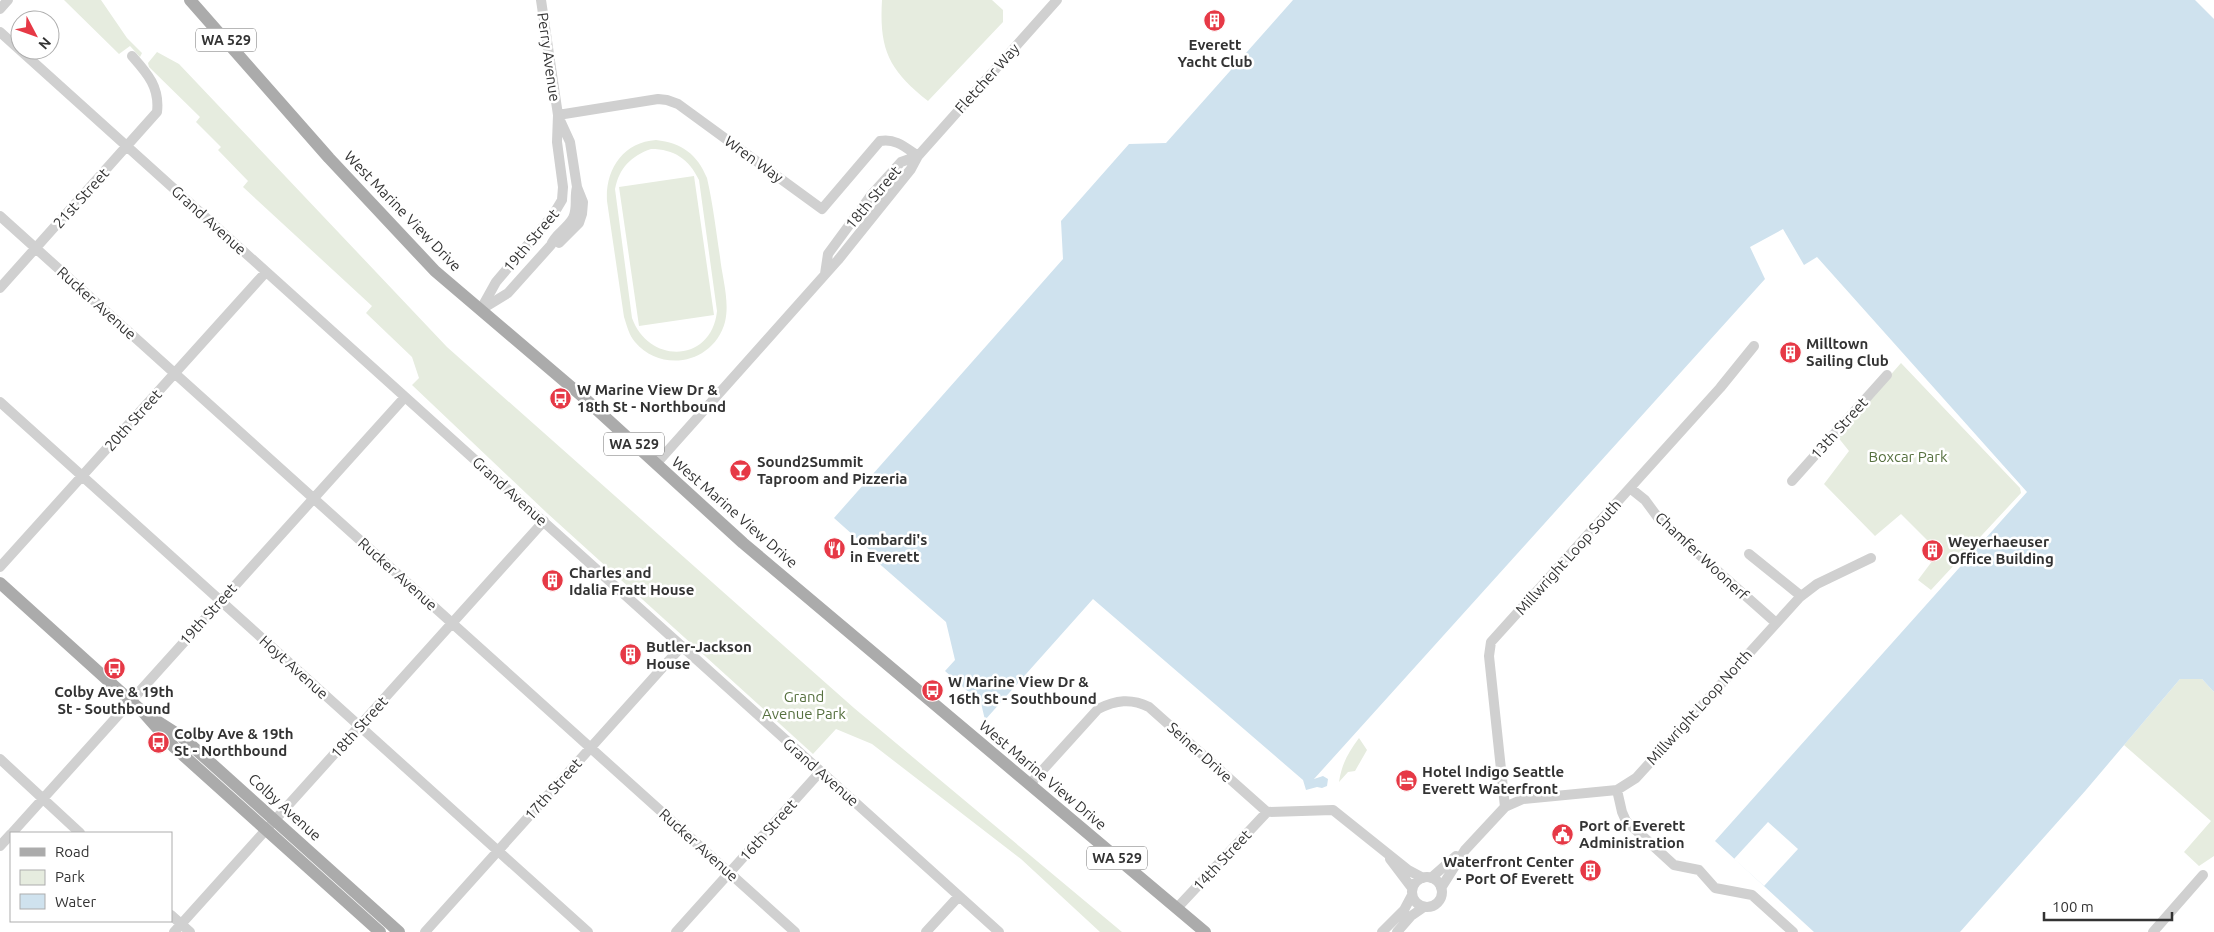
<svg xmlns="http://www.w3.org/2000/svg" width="2214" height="932" font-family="Ubuntu,sans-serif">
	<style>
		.green { fill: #e6ecdf; fill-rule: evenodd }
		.water { fill: #cfe2ee }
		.pier { fill: #fff }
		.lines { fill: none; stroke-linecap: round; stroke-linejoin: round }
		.minor { stroke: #d0d0d0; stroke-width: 10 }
		.major { stroke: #ababab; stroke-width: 12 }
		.labels { text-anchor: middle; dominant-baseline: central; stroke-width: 5; stroke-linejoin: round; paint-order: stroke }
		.shield { fill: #fff; stroke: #707070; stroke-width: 1 }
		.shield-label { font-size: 14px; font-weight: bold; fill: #333 }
		.poi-label { font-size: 15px; font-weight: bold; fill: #333; stroke: #fff; text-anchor: start }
		.street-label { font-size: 15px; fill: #333; stroke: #fff }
		.park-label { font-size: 15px; fill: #56703f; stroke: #fff }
	</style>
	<rect width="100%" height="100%" fill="#fff"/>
	<path class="green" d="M 64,0 L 101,0 L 127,38 L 142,53 L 140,57 L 130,46 L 119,54 Z
		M 882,0 L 992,0 L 1003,10 L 1003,22 L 928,101 C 889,70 879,50 882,0 Z
		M 157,52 L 179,64 L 447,347 L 854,708 L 1122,932 L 1100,932 L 1021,859 L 872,744 L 836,729 L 813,754 L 547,513 L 412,385 L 419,378 L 412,357 L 366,313 L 372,306 L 243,187 L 248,181 L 218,150 L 221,147 L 196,122 L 200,117 L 149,67 L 148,63 Z
		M 656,140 C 682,143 697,154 707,178 C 713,204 716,231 720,257 C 722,277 730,301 725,322 C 714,363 662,374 635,342 C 629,335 627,326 624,317 L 607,201 C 605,170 623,142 656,140 ZM 651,149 C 674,149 689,159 699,180 L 717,311 C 712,363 649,365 632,318 L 615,189 C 619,168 631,156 651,149 Z
		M 694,176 L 714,315 L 639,326 L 619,187 Z
		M 1901,363 L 2020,488 L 2021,493 L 1931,590 L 1918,580 L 1939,552 L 1901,514 L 1875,536 L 1824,484 L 1849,451 L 1837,436 Z
		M 2180,679 L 2202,679 L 2214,692 L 2214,856 L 2199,866 L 2184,852 L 2211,821 L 2124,745 Z
		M 1359,738 L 1367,750 L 1355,771 L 1348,772 L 1339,782 C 1342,763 1348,753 1359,738 Z"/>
	<path class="water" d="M 1293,0 L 2195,0 L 2214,19 L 2214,692 L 2202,679 L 2180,679 L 2086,790 L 1960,932 L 1814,932 L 1715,841 L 2027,492 L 1817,257 L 1804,265 L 1783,229 L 1750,247 L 1765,279 L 1314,779 L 1323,776 L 1328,779 L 1327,786 L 1322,788 L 1317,787 L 1306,790 L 1303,780 L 1093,599 L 985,720 L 981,703 L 945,671 L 955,660 L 946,622 L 875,560 L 872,552 L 834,518 L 1063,259 L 1061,221 L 1129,144 L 1166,143 Z"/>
	<path class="pier" d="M 1768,822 L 1798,849 L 1764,886 L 1734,859 Z"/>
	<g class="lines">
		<path class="minor" d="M 0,9 L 8,0
			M 0,32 L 20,50
			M 20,50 L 999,932
			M 558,115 L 658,99 L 667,100 L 678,104 L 822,209 L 880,141 C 895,138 905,147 918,156
			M 0,216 L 795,932
			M 559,243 L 579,223 L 582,214 L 583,202 L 577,187 L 570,142 L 559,118
			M 825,274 L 828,254 L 872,194 L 901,162 L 918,156
			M 0,288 L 157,112 C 160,87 147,73 132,56
			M 481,309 L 496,282 L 553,215 L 562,200 L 563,187 L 557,142 L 558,115 L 541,0
			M 482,309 L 508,293 L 551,245 C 555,234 567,229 573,218 C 578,208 574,198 577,187
			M 0,402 L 588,932
			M 656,464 L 838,260 L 911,169 L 918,156 L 1057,0
			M 1792,481 L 1887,375
			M 1630,488 L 1645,500 L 1659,519 L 1775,622
			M 1749,554 L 1801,596
			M 0,567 L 266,272
			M 0,759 L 80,833
			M 1030,784 L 1098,709 C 1116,700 1131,698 1149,707 L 1267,812 L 1333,810 L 1408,870 L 1423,878
			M 1617,790 L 1622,812 L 1626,821 L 1674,865 L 1699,870 L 1715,888 L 1752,895 L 1793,932
			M 1505,807 L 1489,656 L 1491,642 L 1720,388 L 1754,346
			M 12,833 L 405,397
			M 0,846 L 11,834
			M 1390,859 L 1412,888
			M1412 892a15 15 0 1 1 30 0a15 15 0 1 1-30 0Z
			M 1431,878 L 1456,856
			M 1441,888 L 1465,850 L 1505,807 L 1523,799 L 1617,790 L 1636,778 L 1800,597 L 1817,584 L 1871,558
			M 1177,908 L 1267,812
			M 171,915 L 190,932
			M 174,932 L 544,521
			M 425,932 L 682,646
			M 676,932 L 820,772
			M 926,932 L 959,896
			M 1382,932 L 1404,910 L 1412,895
			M 1397,932 L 1411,916 L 1424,907
			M 2153,932 L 2203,875"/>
		<path class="major" d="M 190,0 L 329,158 L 435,271 L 583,397 L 743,543 L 1205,932
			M 0,583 L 144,713 L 174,747 L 380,932
			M 157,721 L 182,737 L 399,932"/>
	</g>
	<defs>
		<symbol id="building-disc" viewBox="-11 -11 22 22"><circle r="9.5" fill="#e63946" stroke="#fff"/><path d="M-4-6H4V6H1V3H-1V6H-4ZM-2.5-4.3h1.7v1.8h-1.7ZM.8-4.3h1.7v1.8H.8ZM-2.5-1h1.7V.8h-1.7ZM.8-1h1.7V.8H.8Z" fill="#fff"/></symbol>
		<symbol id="bus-disc" viewBox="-11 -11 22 22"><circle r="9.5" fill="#e63946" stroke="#fff"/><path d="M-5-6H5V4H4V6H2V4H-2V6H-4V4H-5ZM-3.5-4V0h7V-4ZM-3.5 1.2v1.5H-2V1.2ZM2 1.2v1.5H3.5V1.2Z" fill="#fff"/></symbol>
		<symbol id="bar-disc" viewBox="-11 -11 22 22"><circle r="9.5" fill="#e63946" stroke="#fff"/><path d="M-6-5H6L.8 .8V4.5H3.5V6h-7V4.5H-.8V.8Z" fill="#fff"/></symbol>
		<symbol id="restaurant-disc" viewBox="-11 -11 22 22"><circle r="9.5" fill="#e63946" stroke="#fff"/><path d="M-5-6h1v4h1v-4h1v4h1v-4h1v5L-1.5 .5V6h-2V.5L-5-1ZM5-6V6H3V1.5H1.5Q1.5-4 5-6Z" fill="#fff"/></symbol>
		<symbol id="hotel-disc" viewBox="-11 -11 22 22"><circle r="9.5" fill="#e63946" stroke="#fff"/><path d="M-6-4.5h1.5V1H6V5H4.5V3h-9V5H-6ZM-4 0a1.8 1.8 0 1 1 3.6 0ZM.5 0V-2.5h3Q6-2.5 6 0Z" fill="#fff"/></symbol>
		<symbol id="civic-disc" viewBox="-11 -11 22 22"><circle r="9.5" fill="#e63946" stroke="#fff"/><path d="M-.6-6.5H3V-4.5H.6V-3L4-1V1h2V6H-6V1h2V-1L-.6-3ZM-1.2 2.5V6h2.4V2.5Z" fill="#fff"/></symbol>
	</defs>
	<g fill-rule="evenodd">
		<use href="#building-disc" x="1202" y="8" width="25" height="25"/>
		<use href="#building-disc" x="1778" y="340" width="25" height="25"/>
		<use href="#bus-disc" x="548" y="386" width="25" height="25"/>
		<use href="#bar-disc" x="728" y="458" width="25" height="25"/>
		<use href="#restaurant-disc" x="822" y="536" width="25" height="25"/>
		<use href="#building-disc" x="1920" y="538" width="25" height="25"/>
		<use href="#building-disc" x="540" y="568" width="25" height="25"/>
		<use href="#building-disc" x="618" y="642" width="25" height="25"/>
		<use href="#bus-disc" x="102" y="656" width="25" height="25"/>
		<use href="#bus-disc" x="920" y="678" width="25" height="25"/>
		<use href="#bus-disc" x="146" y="730" width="25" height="25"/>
		<use href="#hotel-disc" x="1394" y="768" width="25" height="25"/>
		<use href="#civic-disc" x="1550" y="822" width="25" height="25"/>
		<use href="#building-disc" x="1578" y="858" width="25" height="25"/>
	</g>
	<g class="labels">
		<g class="shield">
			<rect x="196" y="28.5" width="60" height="23" rx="4"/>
			<rect x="604" y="432.5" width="60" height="23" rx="4"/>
			<rect x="1087" y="846.5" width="60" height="23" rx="4"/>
		</g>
		<g class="shield-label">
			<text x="226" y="40">WA 529</text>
			<text x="634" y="444">WA 529</text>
			<text x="1117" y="858">WA 529</text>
		</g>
		<g class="poi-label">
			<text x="1215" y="44" text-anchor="middle">Everett<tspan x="1215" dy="17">Yacht Club</tspan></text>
			<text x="1806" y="343">Milltown<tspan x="1806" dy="17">Sailing Club</tspan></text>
			<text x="577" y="389">W Marine View Dr &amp;<tspan x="577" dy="17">18th St - Northbound</tspan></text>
			<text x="757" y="461">Sound2Summit<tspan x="757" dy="17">Taproom and Pizzeria</tspan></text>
			<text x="850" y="539">Lombardi's<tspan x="850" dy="17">in Everett</tspan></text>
			<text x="1948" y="541">Weyerhaeuser<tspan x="1948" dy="17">Office Building</tspan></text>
			<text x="569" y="572">Charles and<tspan x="569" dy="17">Idalia Fratt House</tspan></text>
			<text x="646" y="646">Butler-Jackson<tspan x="646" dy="17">House</tspan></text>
			<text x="948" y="681">W Marine View Dr &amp;<tspan x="948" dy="17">16th St - Southbound</tspan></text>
			<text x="114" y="691" text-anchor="middle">Colby Ave &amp; 19th<tspan x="114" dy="17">St - Southbound</tspan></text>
			<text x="174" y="733">Colby Ave &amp; 19th<tspan x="174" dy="17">St - Northbound</tspan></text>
			<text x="1422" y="771">Hotel Indigo Seattle<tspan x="1422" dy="17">Everett Waterfront</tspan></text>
			<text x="1579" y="825">Port of Everett<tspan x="1579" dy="17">Administration</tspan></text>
			<text x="1574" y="861" text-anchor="end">Waterfront Center<tspan x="1574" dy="17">- Port Of Everett</tspan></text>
		</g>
		<g class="street-label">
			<text transform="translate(549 57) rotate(82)">Perry Avenue</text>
			<text transform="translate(987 78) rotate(-48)">Fletcher Way</text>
			<text transform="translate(754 159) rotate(36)">Wren Way</text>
			<text transform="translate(873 197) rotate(-50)">18th Street</text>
			<text transform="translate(81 198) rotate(-48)">21st Street</text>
			<text transform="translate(403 211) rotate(46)">West Marine View Drive</text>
			<text transform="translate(209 220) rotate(42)">Grand Avenue</text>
			<text transform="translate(531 240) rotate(-50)">19th Street</text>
			<text transform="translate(97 303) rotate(42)">Rucker Avenue</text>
			<text transform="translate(133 420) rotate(-48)">20th Street</text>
			<text transform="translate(1839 428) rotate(-48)">13th Street</text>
			<text transform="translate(510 491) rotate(42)">Grand Avenue</text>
			<text transform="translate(735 512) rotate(41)">West Marine View Drive</text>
			<text transform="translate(1702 556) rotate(43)">Chamfer Woonerf</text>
			<text transform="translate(1568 557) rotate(-48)">Millwright Loop South</text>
			<text transform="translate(398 574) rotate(42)">Rucker Avenue</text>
			<text transform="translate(208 614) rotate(-48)">19th Street</text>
			<text transform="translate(294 667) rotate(42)">Hoyt Avenue</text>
			<text transform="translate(1699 707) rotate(-48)">Millwright Loop North</text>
			<text transform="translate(359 727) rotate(-48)">18th Street</text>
			<text transform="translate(1200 752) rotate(42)">Seiner Drive</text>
			<text transform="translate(821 772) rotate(41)">Grand Avenue</text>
			<text transform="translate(1043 775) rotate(40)">West Marine View Drive</text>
			<text transform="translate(553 789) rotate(-48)">17th Street</text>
			<text transform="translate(285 807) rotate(42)">Colby Avenue</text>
			<text transform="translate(768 830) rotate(-48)">16th Street</text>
			<text transform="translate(699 845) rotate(42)">Rucker Avenue</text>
			<text transform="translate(1222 860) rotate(-47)">14th Street</text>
		</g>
		<g class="park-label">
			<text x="1908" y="456">Boxcar Park</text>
			<text x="804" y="696">Grand<tspan x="804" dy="17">Avenue Park</tspan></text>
		</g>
	</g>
	<rect x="10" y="832" width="162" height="90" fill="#ffffff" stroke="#adadad"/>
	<rect x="20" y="848" width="25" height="8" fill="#ababab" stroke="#adadad"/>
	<text x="55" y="857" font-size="15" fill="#333333">Road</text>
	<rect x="20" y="870" width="25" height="15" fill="#e6ecdf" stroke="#adadad"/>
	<text x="55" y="882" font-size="15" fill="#333333">Park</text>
	<rect x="20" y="894" width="25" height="15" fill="#cfe2ee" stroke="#adadad"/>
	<text x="55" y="907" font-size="15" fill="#333333">Water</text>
	<g transform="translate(35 35) rotate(131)"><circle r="24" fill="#ffffff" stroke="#adadad"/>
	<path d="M0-4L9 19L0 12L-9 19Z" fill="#e63946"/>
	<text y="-8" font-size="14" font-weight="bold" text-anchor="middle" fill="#333333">N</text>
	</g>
	<path d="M2044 912v8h128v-8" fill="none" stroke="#333333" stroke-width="2.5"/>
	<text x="2052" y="912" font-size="15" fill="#333333" stroke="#ffffff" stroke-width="4" paint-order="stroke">100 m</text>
</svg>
